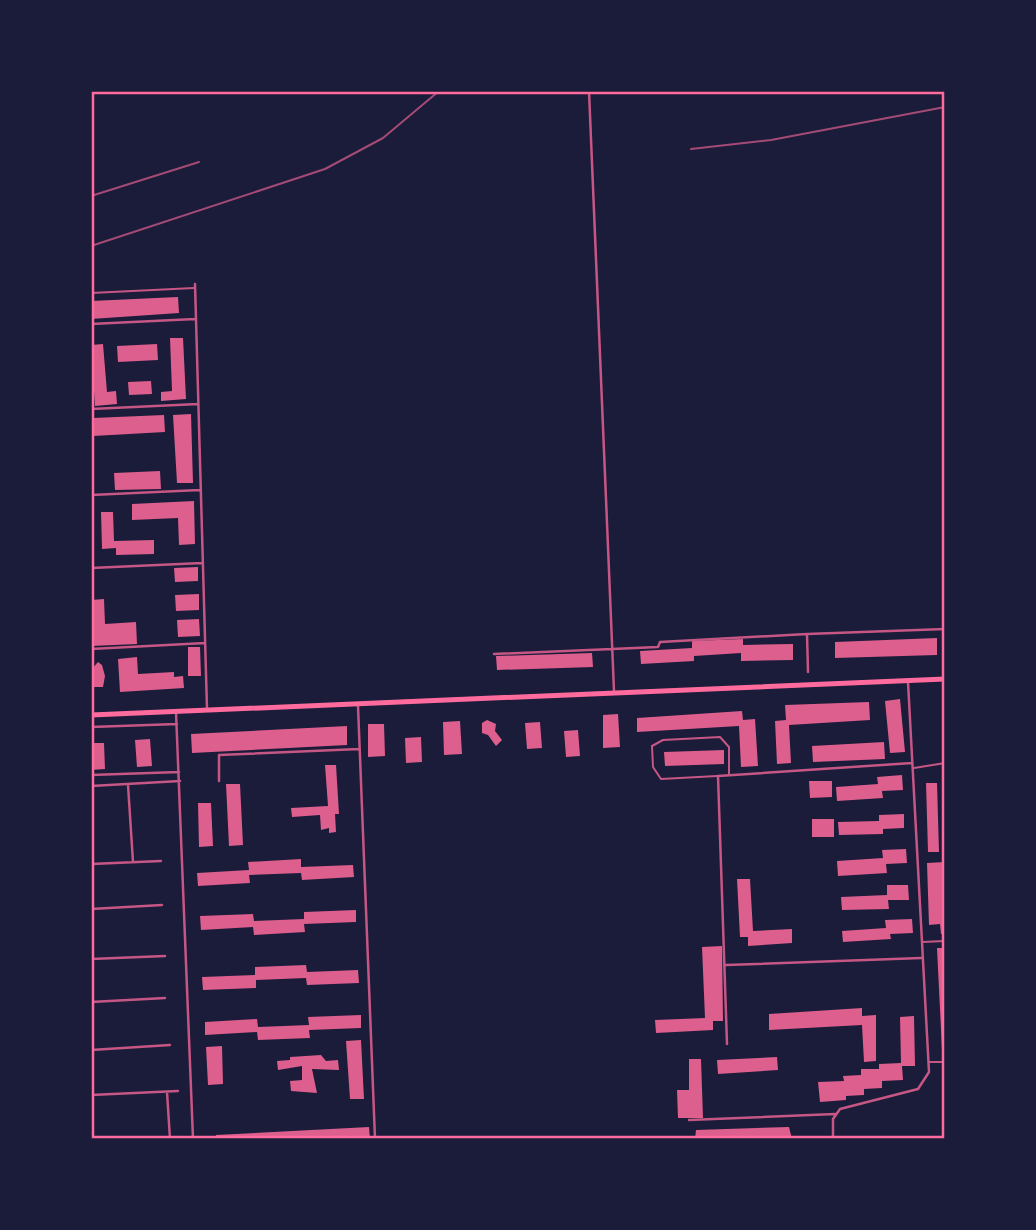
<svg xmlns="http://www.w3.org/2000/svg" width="1036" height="1230" font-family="'Zilla Slab',serif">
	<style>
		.building { fill: #dd5f8e }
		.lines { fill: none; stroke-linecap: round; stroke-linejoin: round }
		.service { stroke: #c65784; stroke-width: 2 }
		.minor { stroke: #c65784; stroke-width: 2.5 }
		.primary { stroke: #ff6b9d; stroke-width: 5 }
		.rail { stroke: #a44b75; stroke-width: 2 }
		.neatline { fill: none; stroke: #ff6b9d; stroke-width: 2.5 }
	</style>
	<rect width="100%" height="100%" fill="#1b1b3a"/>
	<path class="building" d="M 178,297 L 179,313 L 91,319 L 91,301 Z
		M 170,338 L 183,338 L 186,399 L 161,401 L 161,392 L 172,391 Z
		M 103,344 L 107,392 L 116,391 L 117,404 L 95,406 L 91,345 Z
		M 157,344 L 158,360 L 118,362 L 117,346 Z
		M 151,381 L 152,394 L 129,395 L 128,382 Z
		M 191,414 L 193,483 L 177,483 L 173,415 Z
		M 164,415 L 165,432 L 93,436 L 93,418 Z
		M 160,471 L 161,489 L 115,490 L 114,473 Z
		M 194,501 L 195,544 L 179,545 L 178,518 L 132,520 L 132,504 Z
		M 101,512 L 113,512 L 114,541 L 154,540 L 154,554 L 116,555 L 116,548 L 102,549 Z
		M 198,567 L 198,581 L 175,582 L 174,568 Z
		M 199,594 L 199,610 L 176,611 L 175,595 Z
		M 104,599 L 105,624 L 136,622 L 137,644 L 91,646 L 91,600 Z
		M 199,619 L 200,636 L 178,637 L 177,620 Z
		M 937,638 L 937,655 L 835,658 L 835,642 Z
		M 743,639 L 743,645 L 793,644 L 793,660 L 741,661 L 741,653 L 694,656 L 694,661 L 641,664 L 640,651 L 692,648 L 692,641 Z
		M 188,647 L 200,647 L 201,676 L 188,676 Z
		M 592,653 L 593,667 L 497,670 L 496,656 Z
		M 137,657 L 138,674 L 174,672 L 174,677 L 183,676 L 184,688 L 120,692 L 118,659 Z
		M 98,662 L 102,665 L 105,676 L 103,687 L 94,687 L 91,670 Z
		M 900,699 L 905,752 L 890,753 L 885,701 Z
		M 869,702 L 870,720 L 789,725 L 791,763 L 777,764 L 775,721 L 786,720 L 785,705 Z
		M 742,711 L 743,720 L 755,719 L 758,766 L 741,767 L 739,726 L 637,732 L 637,718 Z
		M 618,714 L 620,747 L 603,748 L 603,715 Z
		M 487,720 L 496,724 L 495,731 L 502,740 L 496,746 L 488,735 L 482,733 L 482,723 Z
		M 460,721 L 462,754 L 444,755 L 443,722 Z
		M 540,722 L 542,748 L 527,749 L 525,723 Z
		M 368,724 L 384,724 L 385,756 L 368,757 Z
		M 347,726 L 347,745 L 192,753 L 191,734 Z
		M 578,730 L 580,756 L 566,757 L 564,731 Z
		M 421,737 L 422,762 L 406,763 L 405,738 Z
		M 150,739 L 152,766 L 137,767 L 135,740 Z
		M 884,742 L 885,759 L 813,762 L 812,746 Z
		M 91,743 L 104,743 L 105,769 L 91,770 Z
		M 724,750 L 724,764 L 665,766 L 664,752 Z
		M 325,765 L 336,765 L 339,814 L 335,814 L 336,832 L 329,833 L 329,828 L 321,830 L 320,815 L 292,817 L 291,808 L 328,806 Z
		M 902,775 L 903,790 L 882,791 L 883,798 L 837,801 L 836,787 L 878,784 L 877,777 Z
		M 809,781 L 832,781 L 832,797 L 810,798 Z
		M 926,783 L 937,783 L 939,852 L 928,852 Z
		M 226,784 L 240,784 L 243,845 L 229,846 Z
		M 198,803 L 211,803 L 213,846 L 199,847 Z
		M 904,814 L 904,828 L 883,829 L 883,834 L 839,835 L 838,822 L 879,821 L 879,815 Z
		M 812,819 L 834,819 L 834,837 L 812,837 Z
		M 906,849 L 907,863 L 886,864 L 887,873 L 838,876 L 837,861 L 883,858 L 882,850 Z
		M 301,859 L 301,867 L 353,865 L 354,877 L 302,880 L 301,873 L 249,875 L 250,883 L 198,886 L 197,873 L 249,870 L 248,862 Z
		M 945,862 L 945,934 L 941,934 L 940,924 L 929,925 L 927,863 Z
		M 737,879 L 750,879 L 753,931 L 792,929 L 792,943 L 748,946 L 748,937 L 740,937 Z
		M 887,885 L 908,885 L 909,900 L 888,900 L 889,909 L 842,910 L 841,897 L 887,895 Z
		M 356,910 L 356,922 L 304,924 L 305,932 L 254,935 L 253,927 L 201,930 L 200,916 L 253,914 L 254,921 L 304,919 L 304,912 Z
		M 912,919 L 913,933 L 890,934 L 891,939 L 843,942 L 842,931 L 886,928 L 885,920 Z
		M 722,946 L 723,1021 L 713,1021 L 713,1030 L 656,1033 L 655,1020 L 705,1018 L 702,947 Z
		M 937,948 L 945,948 L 945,1050 L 942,1050 Z
		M 306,965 L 307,972 L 358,970 L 359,983 L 307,985 L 306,978 L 256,980 L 256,988 L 203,990 L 202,977 L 255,975 L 255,967 Z
		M 862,1008 L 862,1016 L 876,1015 L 876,1061 L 864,1062 L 862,1025 L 769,1030 L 769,1014 Z
		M 361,1015 L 361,1028 L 309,1030 L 310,1038 L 258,1040 L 257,1032 L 205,1035 L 205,1022 L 257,1019 L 258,1027 L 309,1025 L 308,1017 Z
		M 914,1016 L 915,1066 L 902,1066 L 903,1080 L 882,1081 L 882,1088 L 864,1089 L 864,1095 L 846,1096 L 846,1100 L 820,1102 L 818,1082 L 844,1081 L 843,1076 L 861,1075 L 861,1069 L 879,1069 L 879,1064 L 901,1063 L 900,1017 Z
		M 361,1040 L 364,1099 L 350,1099 L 346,1041 Z
		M 222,1046 L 223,1084 L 208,1085 L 206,1047 Z
		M 321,1055 L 326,1061 L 338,1060 L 339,1070 L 312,1069 L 317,1093 L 291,1091 L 290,1081 L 302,1080 L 302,1066 L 278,1070 L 277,1061 L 290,1060 L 290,1057 Z
		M 777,1057 L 778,1070 L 718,1074 L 717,1060 Z
		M 689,1059 L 701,1059 L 703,1118 L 678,1118 L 677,1090 L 689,1090 Z
		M 369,1127 L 370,1139 L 216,1139 L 216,1135 Z
		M 789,1127 L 792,1139 L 695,1139 L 696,1130 Z"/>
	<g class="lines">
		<path class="service" d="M 91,293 L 194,288
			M 914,768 L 945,763
			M 717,776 L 661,779 L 653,767 L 652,746 L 663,740 L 720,737 L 729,747 L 729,775
			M 922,942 L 945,941
			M 929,1062 L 945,1062"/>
		<path class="minor" d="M 589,91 L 614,691
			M 195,284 L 207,709
			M 91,324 L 195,319
			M 91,409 L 198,404
			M 91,495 L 200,490
			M 91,568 L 202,563
			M 807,634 L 945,629
			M 91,649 L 205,643
			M 494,654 L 658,647 L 660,642 L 807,634 L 808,672
			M 358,706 L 375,1139
			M 176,712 L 193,1139
			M 91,727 L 177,724
			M 91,775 L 179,772
			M 219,781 L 219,755 L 359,749
			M 128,785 L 133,862
			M 91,786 L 180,781
			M 91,844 L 92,864
			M 91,864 L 161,861
			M 91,909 L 162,905
			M 91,959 L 165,956
			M 726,965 L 921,958
			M 91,1002 L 165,998
			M 727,1044 L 718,776 L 912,763
			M 91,1050 L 170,1045
			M 167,1092 L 170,1139
			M 91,1095 L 178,1091
			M 689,1120 L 835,1114
			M 91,1139 L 93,1139
			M 833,1139 L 833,1119 L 840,1109 L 918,1089 L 929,1072 L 908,682"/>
		<path class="primary" d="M 91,715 L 945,679"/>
		<path class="rail" d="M 691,149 L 771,140 L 945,107
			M 91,196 L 199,162
			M 91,246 L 325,169 L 383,138 L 439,91"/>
	</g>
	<rect width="1036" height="1230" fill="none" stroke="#1b1b3a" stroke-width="186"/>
	<rect x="93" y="93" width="850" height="1044" class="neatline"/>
</svg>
